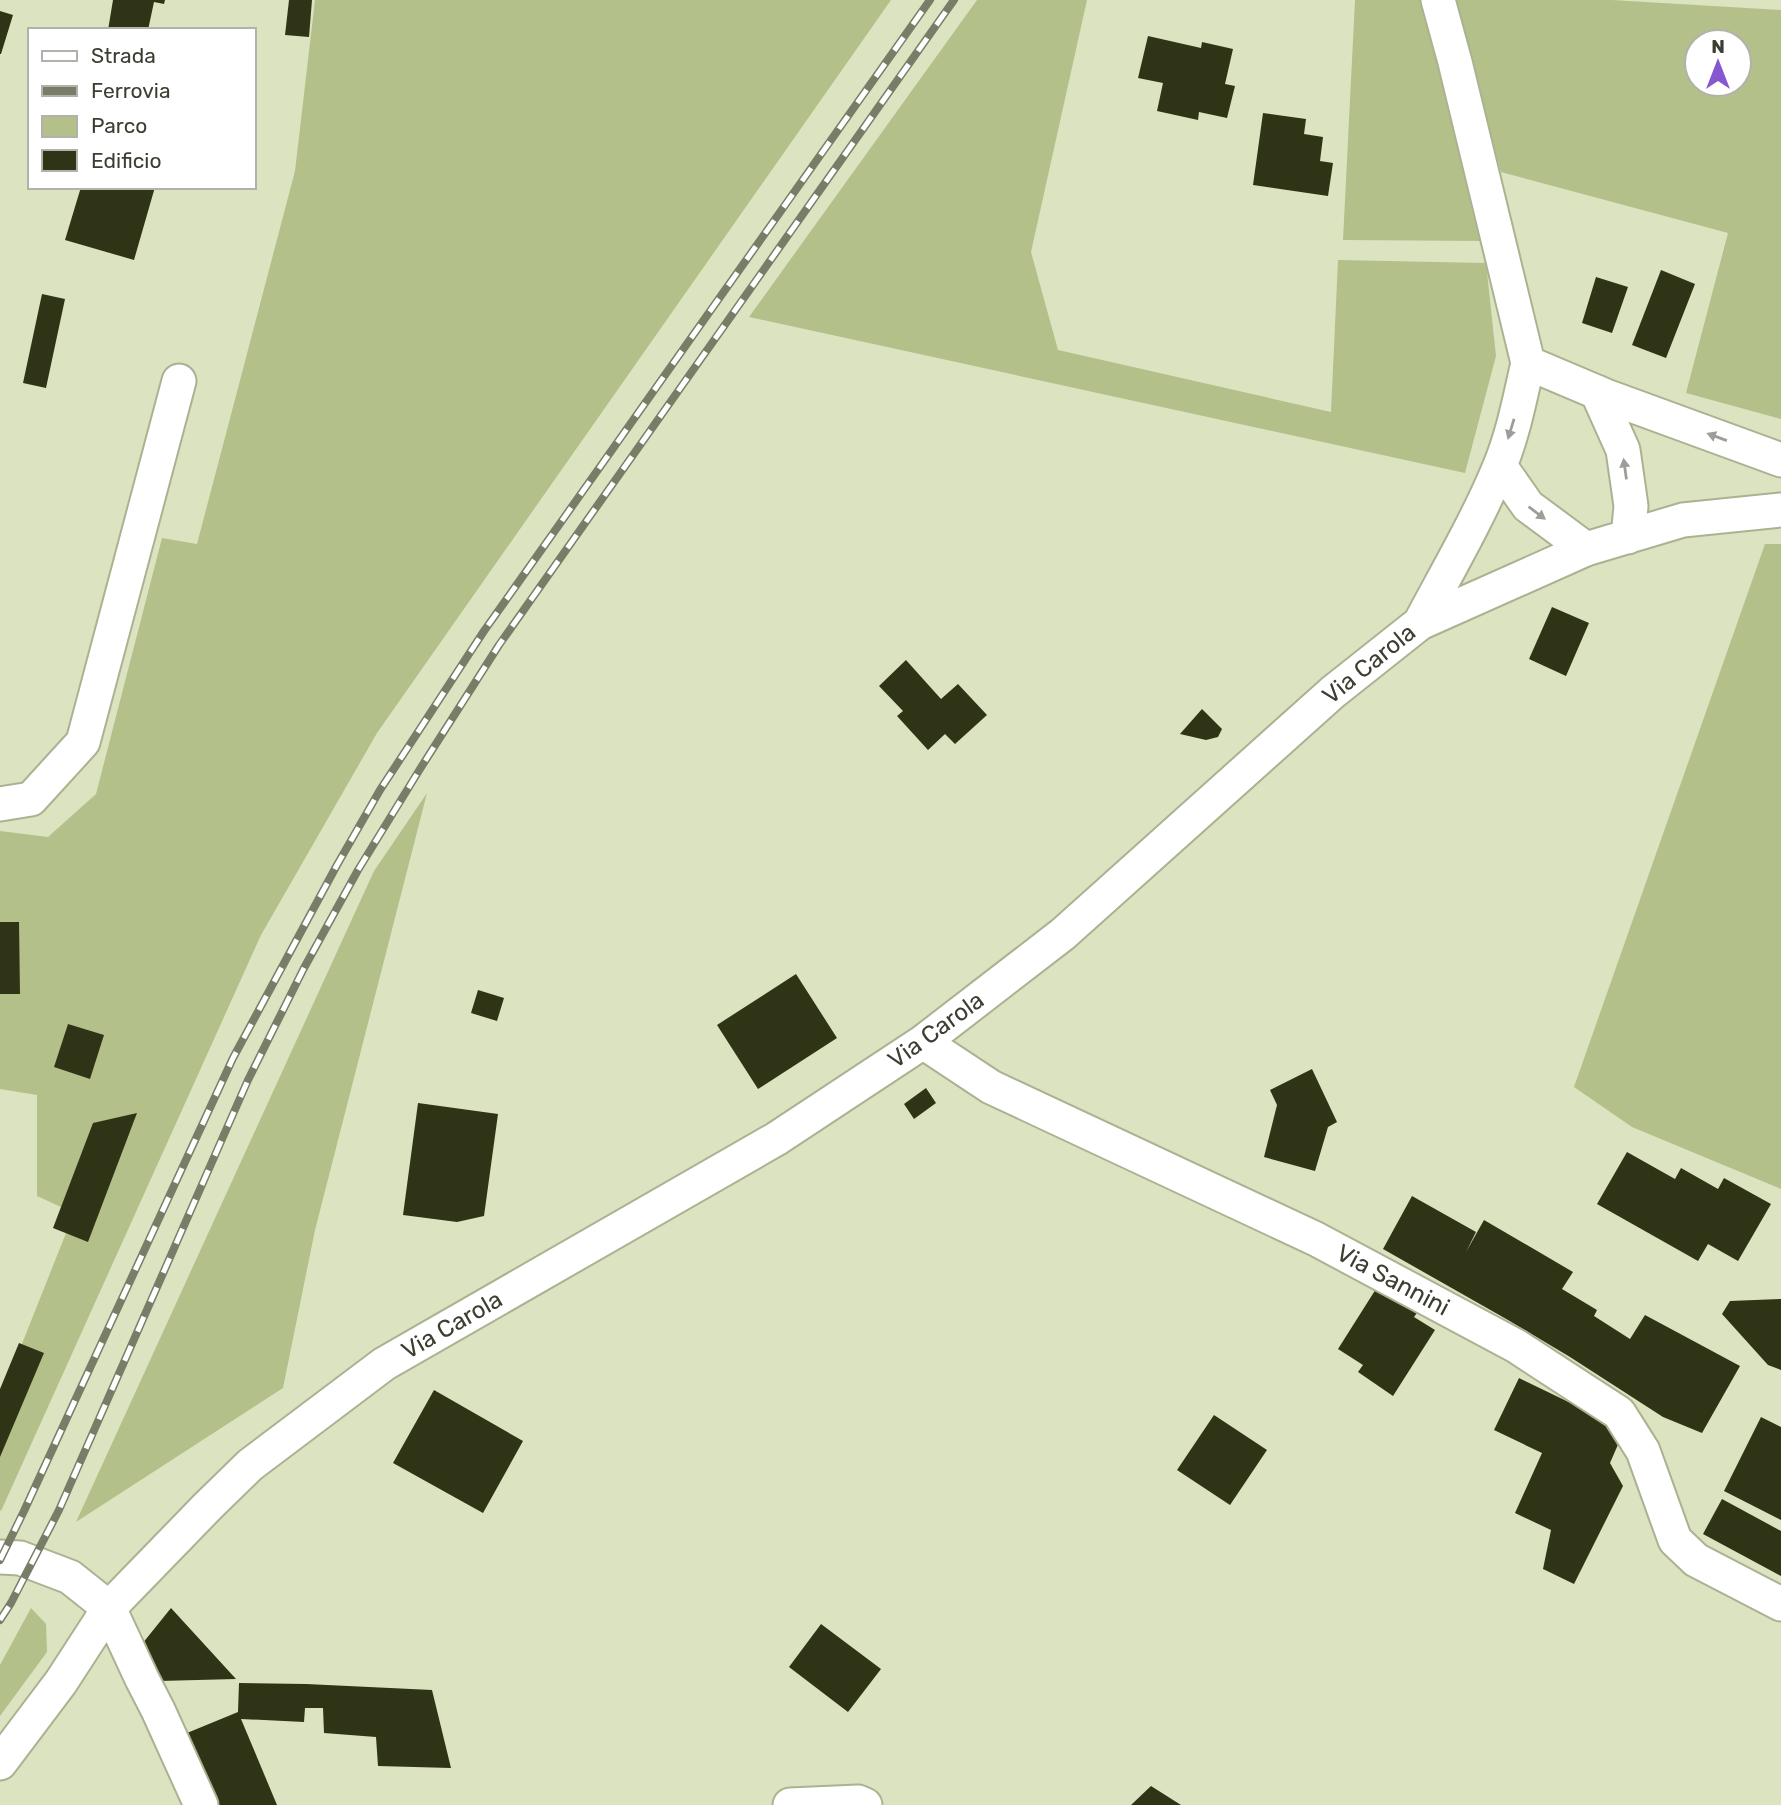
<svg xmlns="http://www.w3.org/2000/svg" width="1781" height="1805" font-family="Rubik,sans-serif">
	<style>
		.green { fill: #b4c089; fill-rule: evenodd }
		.building { fill: #2f3417 }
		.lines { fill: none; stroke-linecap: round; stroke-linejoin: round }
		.minor-casing { stroke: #aab291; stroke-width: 37 }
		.minor { stroke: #fff; stroke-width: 33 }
		.rail-casing { stroke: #787d67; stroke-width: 8 }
		.rail { stroke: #fff; stroke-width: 5; stroke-dasharray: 16; stroke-linecap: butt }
		.oneway { fill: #9d9e98 }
		.labels { text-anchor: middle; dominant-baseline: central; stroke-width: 7; stroke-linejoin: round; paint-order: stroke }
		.street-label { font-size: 24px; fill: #3b3e30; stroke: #fff }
	</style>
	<rect width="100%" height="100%" fill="#dbe3c0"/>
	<path class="green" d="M 315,0 L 891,0 L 377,733 L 261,935 L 1,1511 L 0,1510 L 0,1399 L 74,1213 L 37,1196 L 37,1095 L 0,1089 L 0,831 L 48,837 L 96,794 L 162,538 L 197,544 L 295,171 Z
		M 977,0 L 1087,0 L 1031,252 L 1058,350 L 1331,412 L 1338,260 L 1486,263 L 1496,356 L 1465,473 L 749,317 Z
		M 1355,0 L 1421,0 L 1484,241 L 1343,240 Z
		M 1453,0 L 1612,0 L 1781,10 L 1781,419 L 1686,393 L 1728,233 L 1501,172 ZM 1697,42 L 1739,42 L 1739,84 L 1697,84 Z
		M 1765,544 L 1781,544 L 1781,1189 L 1632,1127 L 1574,1087 Z
		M 427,793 L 315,1230 L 283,1388 L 76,1522 L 374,871 Z
		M 31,1608 L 46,1624 L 47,1652 L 0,1716 L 0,1665 Z"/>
	<path class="building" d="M 113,0 L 165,0 L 164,4 L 154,2 L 148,30 L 108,30 Z
		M 289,0 L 312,0 L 309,37 L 285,35 Z
		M 0,11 L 13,15 L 1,54 L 0,54 Z
		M 1148,36 L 1201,48 L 1202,42 L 1233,49 L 1225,84 L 1235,86 L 1227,118 L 1199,112 L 1198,120 L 1157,111 L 1163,83 L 1138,78 Z
		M 1263,113 L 1306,119 L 1304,134 L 1323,137 L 1320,161 L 1333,163 L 1328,196 L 1253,185 Z
		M 81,187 L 155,187 L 134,260 L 65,240 Z
		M 1661,270 L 1695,284 L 1666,358 L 1632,345 Z
		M 1596,277 L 1628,287 L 1612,333 L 1582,323 Z
		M 42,294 L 65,299 L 46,388 L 23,383 Z
		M 1552,607 L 1589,623 L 1566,676 L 1529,659 Z
		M 906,660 L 941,699 L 958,684 L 987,715 L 955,744 L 945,734 L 928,750 L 897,716 L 903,711 L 879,686 Z
		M 1202,709 L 1222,729 L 1218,737 L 1206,740 L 1180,734 Z
		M 0,922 L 19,922 L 20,994 L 0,994 Z
		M 796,974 L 837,1038 L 758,1089 L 717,1025 Z
		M 478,990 L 504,998 L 497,1021 L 471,1013 Z
		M 68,1024 L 104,1035 L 90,1079 L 54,1067 Z
		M 1312,1069 L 1337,1122 L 1328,1127 L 1315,1171 L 1264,1157 L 1277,1105 L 1270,1090 Z
		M 926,1088 L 936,1103 L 914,1119 L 904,1104 Z
		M 418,1103 L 498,1114 L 484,1216 L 457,1222 L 403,1215 Z
		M 137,1113 L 88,1242 L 53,1228 L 93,1123 Z
		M 1627,1152 L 1675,1179 L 1681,1168 L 1718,1189 L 1724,1178 L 1771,1204 L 1738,1261 L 1708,1244 L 1698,1261 L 1597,1204 Z
		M 1412,1196 L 1476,1232 L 1466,1252 L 1484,1220 L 1573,1272 L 1562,1289 L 1597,1310 L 1594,1316 L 1630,1339 L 1645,1315 L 1740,1366 L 1702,1433 L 1663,1417 L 1570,1357 L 1508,1320 L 1383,1249 Z
		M 1381,1281 L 1422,1306 L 1414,1317 L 1435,1330 L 1393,1396 L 1358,1372 L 1363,1365 L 1338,1349 Z
		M 1781,1299 L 1781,1370 L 1768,1365 L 1722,1314 L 1730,1301 Z
		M 19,1343 L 44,1353 L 0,1457 L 0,1389 Z
		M 1519,1378 L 1581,1408 L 1623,1433 L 1610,1463 L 1623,1486 L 1574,1584 L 1543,1569 L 1551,1530 L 1515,1513 L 1542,1453 L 1494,1430 Z
		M 434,1390 L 523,1441 L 483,1513 L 393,1463 Z
		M 1214,1415 L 1267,1450 L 1230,1505 L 1177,1470 Z
		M 1761,1417 L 1781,1427 L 1781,1520 L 1724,1491 Z
		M 1722,1499 L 1781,1531 L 1781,1576 L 1703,1534 Z
		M 171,1608 L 236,1679 L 159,1681 L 138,1649 Z
		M 821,1624 L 881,1669 L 848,1712 L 789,1667 Z
		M 239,1683 L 306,1684 L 432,1690 L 451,1768 L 378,1766 L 376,1737 L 324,1733 L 323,1708 L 305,1708 L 304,1722 L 241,1719 L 277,1805 L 217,1805 L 187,1733 L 238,1712 Z
		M 1151,1786 L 1181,1805 L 1131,1805 Z"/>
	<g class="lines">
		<defs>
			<path id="minor" d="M 1528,363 L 1606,396 L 1781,460
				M 1597,392 L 1623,450 L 1631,506 L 1628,537
				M 1500,466 L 1528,506 L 1586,549
				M 1420,623 C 1447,572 1477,521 1499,468 C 1513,435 1520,398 1528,363 L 1455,62 L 1438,0
				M 0,804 L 31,799 L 83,742 L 179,381
				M 923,1042 L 991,1087 L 1316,1239 L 1516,1346 L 1619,1413 L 1643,1451 L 1675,1540 L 1696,1560 L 1781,1604
				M 0,1557 L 20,1558 L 70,1577 L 109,1608 L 142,1679 L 158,1710 L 201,1805
				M 0,1763 L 61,1682 L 109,1608 L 208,1506 L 250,1465 L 384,1364 L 776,1139 L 923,1042 L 1063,934 L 1333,692 L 1420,623 L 1586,549 L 1683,520 L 1781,510
				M 790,1805 L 858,1802 L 865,1805"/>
		</defs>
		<use href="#minor" class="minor-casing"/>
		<use href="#minor" class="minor"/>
		<defs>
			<path id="rail" d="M 0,1560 L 24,1511 L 233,1058 L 337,865 L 380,790 L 484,631 L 930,0
				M 0,1620 L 11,1603 L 59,1510 L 248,1080 L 304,968 L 358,870 L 420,769 L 499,645 L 954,0"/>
		</defs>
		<use href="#rail" class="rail-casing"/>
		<use href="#rail" class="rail"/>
	</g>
	<defs><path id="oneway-solid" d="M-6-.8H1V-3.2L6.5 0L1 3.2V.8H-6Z" transform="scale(1.75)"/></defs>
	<g class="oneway">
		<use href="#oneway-solid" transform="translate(1511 429) rotate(107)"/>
		<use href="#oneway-solid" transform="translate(1717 437) rotate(-160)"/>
		<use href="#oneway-solid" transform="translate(1625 469) rotate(-98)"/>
		<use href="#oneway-solid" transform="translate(1537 513) rotate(37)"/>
	</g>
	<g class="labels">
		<g class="street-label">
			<text transform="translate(1369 664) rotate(-39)">Via Carola</text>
			<text transform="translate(936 1030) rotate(-36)">Via Carola</text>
			<text transform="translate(1393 1280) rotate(28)">Via Sannini</text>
			<text transform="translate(452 1325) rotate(-30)">Via Carola</text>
		</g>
	</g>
	<rect x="28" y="28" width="228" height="161" fill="#ffffff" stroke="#b1b2ac" stroke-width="2"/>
	<rect x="42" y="51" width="35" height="10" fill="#ffffff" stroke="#b1b2ac" stroke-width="2"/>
	<text x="91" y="63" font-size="21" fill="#3b3e30">Strada</text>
	<rect x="42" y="86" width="35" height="10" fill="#787d67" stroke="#b1b2ac" stroke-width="2"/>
	<text x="91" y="98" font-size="21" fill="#3b3e30">Ferrovia</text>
	<rect x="42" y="116" width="35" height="21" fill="#b4c089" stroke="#b1b2ac" stroke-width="2"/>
	<text x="91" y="133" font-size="21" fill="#3b3e30">Parco</text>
	<rect x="42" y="150" width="35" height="21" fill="#2f3417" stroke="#b1b2ac" stroke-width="2"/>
	<text x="91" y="168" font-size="21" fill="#3b3e30">Edificio</text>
	<g transform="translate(1718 63)"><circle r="33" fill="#ffffff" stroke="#b1b2ac" stroke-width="2"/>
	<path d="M0-5L12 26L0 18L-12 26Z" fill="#8557d0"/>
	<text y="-10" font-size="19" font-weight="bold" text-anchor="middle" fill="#3b3e30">N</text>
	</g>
</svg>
